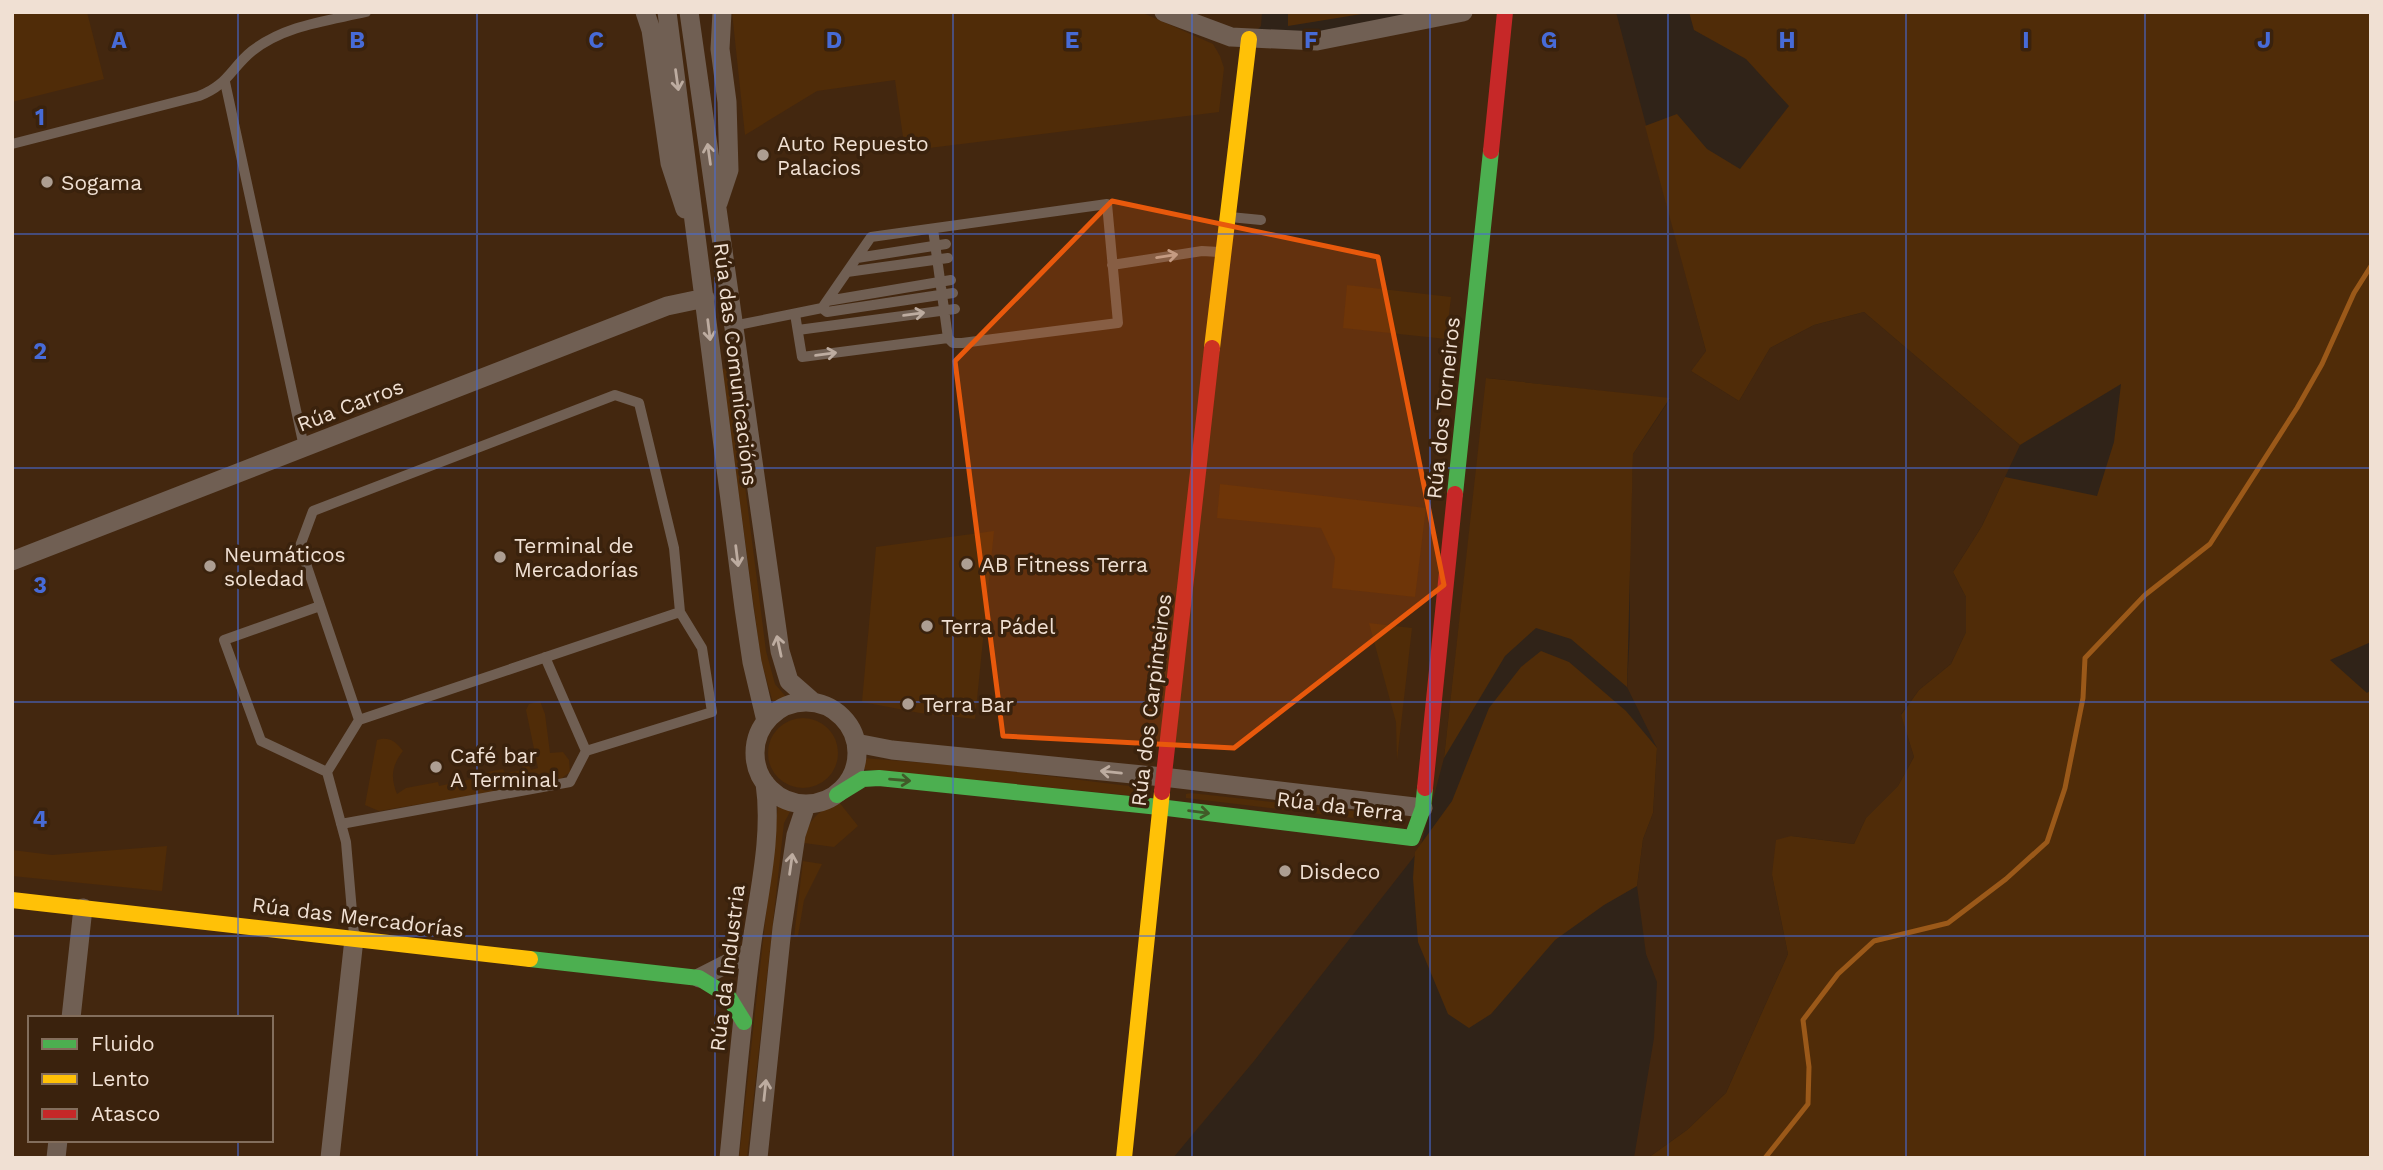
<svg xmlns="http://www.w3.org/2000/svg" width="2383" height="1170" font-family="'Work Sans',sans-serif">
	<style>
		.built { fill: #43270f; fill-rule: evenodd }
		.green { fill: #502c08 }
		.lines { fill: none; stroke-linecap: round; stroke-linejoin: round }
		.stream { stroke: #9b5919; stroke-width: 5 }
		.lane { stroke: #705f53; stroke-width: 10 }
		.street { stroke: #705f53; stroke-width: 19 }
		.fast { stroke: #4caf50; stroke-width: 16 }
		.slow { stroke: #ffc107; stroke-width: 16 }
		.jam { stroke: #c62828; stroke-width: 16 }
		.oneway { stroke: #bdaca0 }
		.oneway2 { stroke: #415a28 }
		.marked { fill: #e8590c; fill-opacity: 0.2; stroke: #e8590c; stroke-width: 5; stroke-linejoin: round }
		.grid { fill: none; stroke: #476bd7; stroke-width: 2; stroke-opacity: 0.55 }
		.poi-dot { fill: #ad9e92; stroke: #3a220d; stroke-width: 2.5 }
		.labels { text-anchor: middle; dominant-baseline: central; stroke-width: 7; stroke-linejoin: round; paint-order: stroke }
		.poi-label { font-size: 21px; fill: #f0e0d3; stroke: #3a220d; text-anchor: start }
		.street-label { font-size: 21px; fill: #f0e0d3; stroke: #3a220d }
		.grid-label { font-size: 23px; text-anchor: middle; font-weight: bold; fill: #476bd7; stroke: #3a220d; stroke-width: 7; stroke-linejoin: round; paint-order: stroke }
	</style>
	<rect width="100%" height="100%" fill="#302318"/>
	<path class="built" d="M 12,12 L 1262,12 L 1261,26 L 1250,38 L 1316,41 L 1463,12 L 1616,12 L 1706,351 L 1691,371 L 1739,401 L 1770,348 L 1814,325 L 1864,312 L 2020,445 L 1982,526 L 1953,572 L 1966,597 L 1966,632 L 1951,664 L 1919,690 L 1901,714 L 1914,757 L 1898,786 L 1866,818 L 1854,844 L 1791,836 L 1772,875 L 1788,954 L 1726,1093 L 1687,1130 L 1648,1158 L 1634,1158 L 1654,1038 L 1657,982 L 1646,954 L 1637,886 L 1643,839 L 1653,813 L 1657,748 L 1627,687 L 1630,631 L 1630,542 L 1633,454 L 1670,399 L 1487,378 L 1444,758 L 1420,849 L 1254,1061 L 1173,1158 L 12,1158 ZM 30,1018 L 271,1018 L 271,1140 L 30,1140 Z"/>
	<path class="green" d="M 12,12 L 87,12 L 104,79 L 12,102 Z
		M 732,12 L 1141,12 L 1213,44 L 1220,56 L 1224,68 L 1219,112 L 905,151 L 895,80 L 817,91 L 745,135 Z
		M 1288,12 L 1374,12 L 1288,26 Z
		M 1689,12 L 2371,12 L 2371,642 L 2330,660 L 2367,693 L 2371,690 L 2371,1158 L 1648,1158 L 1687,1130 L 1726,1093 L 1788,954 L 1772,875 L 1776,840 L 1791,836 L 1854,844 L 1866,818 L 1898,786 L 1914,757 L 1901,715 L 1919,690 L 1951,664 L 1966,632 L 1966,597 L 1953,572 L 1982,526 L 2005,477 L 2097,496 L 2114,442 L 2121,384 L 2020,445 L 1864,312 L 1814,325 L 1770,348 L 1739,401 L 1691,371 L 1706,351 L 1645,126 L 1677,114 L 1707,149 L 1740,169 L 1789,106 L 1746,59 L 1694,30 Z
		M 1347,285 L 1451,297 L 1446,339 L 1343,328 Z
		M 730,368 L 766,651 L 775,684 L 787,698 L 773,703 L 761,660 L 722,369 Z
		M 1486,378 L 1670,398 L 1633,454 L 1627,687 L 1571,639 L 1536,628 L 1505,656 L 1444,758 Z
		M 1220,484 L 1426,508 L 1415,597 L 1332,588 L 1335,558 L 1321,528 L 1217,518 Z
		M 994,531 L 975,719 L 920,713 L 862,702 L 876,547 Z
		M 1369,623 L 1412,628 L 1397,760 L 1396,722 Z
		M 1541,651 L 1569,662 L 1626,711 L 1657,748 L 1653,813 L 1643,839 L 1637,886 L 1604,905 L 1555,940 L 1491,1014 L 1469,1028 L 1448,1014 L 1418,942 L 1413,878 L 1415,852 L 1452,801 L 1489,708 L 1521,667 Z
		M 540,701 L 545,714 L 550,753 L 563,752 L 569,760 L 570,772 L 558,781 L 379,811 L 365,805 L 377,740 C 390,736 396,742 403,751 C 392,765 390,777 397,794 L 406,788 L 438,782 L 439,786 L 472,779 L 472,775 L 503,769 L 505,773 L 523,770 L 522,766 L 529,765 L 531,770 L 538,768 L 526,710 L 529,704 Z
		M768 753a35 35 0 1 1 70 0a35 35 0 1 1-70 0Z
		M 863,758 L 977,767 L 1137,787 L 1136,796 L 861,769 Z
		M 1191,793 L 1396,816 L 1395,823 L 1186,798 L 1186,794 Z
		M 839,802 L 858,826 L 834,847 L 804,843 C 807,820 818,811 839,802 Z
		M 778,805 L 791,810 L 784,823 L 747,1158 L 739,1158 Z
		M 167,846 L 162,891 L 12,876 L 12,850 L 52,855 Z
		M 803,861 L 822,864 L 804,900 L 798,936 L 794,937 Z"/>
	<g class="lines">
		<path class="stream" d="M 1765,1158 L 1808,1104 L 1809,1067 L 1803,1020 L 1838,974 L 1874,941 L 1948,923 L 2006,879 L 2047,842 L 2065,788 L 2083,698 L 2085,658 L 2145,595 L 2210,544 L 2297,408 L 2322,364 L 2354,293 L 2371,266"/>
		<path class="lane" d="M 225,82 L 304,447
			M 12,144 L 199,96 C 228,85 231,68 252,51 C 285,25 327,21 366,12
			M 1230,217 L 1261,220
			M 933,229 L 948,338
			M 857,258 L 946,244
			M 1112,265 L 1202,251 L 1219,252
			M 847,272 L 948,258
			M 827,301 L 951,280
			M 822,308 L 827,312 L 953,293
			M 733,326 L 822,308 L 871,237 L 1107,204 L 1118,323 L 962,343 L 953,343 L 948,338 L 802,357 L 795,314
			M 798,330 L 955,309
			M 320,606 L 224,640 L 261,741 L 327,772
			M 545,657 L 586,751
			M 341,824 L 570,782 L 586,751 L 712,712 L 702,648 L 680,612
			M 354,935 L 346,842 L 327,772 L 359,720 L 680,612 L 674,548 L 639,403 L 615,395 L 313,511 L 300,546 L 359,720"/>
		<path class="street" d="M 645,12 L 651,30 L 670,163 L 685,209
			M 667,12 L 744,608 L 752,662 L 766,721
			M 689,12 L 780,651 L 789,681 L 813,702
			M 1164,12 L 1231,37 L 1317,41 L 1463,12
			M 718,203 L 729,170 L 727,102 L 720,49 L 722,12
			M 12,561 L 667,306 L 705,298
			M755 753a51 51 0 1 1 102 0a51 51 0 1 1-102 0Z
			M 856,743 L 892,750 L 1163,777 L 1423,808
			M 699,978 L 750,952
			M 71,1018 L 83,908
			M 56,1158 L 58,1140
			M 330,1158 L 354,939
			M 729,1158 C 736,1088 742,1018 751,949 C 758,895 773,837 765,783
			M 758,1158 L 782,928 L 796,835 L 806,805"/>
		<path class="fast" d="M 1455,494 L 1491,151
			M 837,795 L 863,779 L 879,778 L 1159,807 L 1412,838 L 1423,808 L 1425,788
			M 530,959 L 699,978 L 728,996 L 744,1022"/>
		<path class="slow" d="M 1212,348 L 1249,39
			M 12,900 L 530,959
			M 1124,1158 L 1162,792"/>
		<path class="jam" d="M 1491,151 L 1505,12
			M 1425,788 L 1455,494
			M 1162,792 L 1212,348"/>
	</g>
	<defs><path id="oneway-shaft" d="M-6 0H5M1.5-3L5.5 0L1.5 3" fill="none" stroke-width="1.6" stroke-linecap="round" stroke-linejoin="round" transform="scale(1.75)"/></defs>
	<g class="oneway">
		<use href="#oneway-shaft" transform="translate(677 80) rotate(82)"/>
		<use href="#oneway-shaft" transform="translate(709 154) rotate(-98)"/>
		<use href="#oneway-shaft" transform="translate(1167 256) rotate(-9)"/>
		<use href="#oneway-shaft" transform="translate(914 314) rotate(-8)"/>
		<use href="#oneway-shaft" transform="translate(709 330) rotate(83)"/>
		<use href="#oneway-shaft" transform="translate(826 354) rotate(-8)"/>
		<use href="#oneway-shaft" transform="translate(737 556) rotate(83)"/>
		<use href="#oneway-shaft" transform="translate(779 646) rotate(-102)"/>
		<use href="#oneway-shaft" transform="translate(1111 772) rotate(-174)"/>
		<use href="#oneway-shaft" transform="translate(791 864) rotate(-82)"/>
		<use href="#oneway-shaft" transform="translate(765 1090) rotate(-84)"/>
	</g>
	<g class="oneway2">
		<use href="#oneway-shaft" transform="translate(900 780) rotate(5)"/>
		<use href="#oneway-shaft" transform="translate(1199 812) rotate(7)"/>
	</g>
	<path class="marked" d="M 1112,201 L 1378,257 L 1444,585 L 1234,748 L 1003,736 L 955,361 Z"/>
	<path class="grid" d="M 238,12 L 238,1018M 477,12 L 477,1158M 715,12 L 715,1158M 953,12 L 953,1158M 1192,12 L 1192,1158M 1430,12 L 1430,1158M 1668,12 L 1668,1158M 1906,12 L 1906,1158M 2145,12 L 2145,1158M 12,234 L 2371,234M 12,468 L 2371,468M 12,702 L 2371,702M 12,936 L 2371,936M 238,1140 L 238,1158"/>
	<g class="poi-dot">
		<circle cx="763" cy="155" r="7"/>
		<circle cx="47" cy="182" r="7"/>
		<circle cx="500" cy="557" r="7"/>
		<circle cx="967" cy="564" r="7"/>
		<circle cx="210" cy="566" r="7"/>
		<circle cx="927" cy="626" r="7"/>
		<circle cx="908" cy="704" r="7"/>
		<circle cx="436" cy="767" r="7"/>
		<circle cx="1285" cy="871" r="7"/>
	</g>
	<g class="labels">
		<g class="poi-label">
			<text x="777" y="143">Auto Repuesto<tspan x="777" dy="24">Palacios</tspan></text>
			<text x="61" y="182">Sogama</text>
			<text x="514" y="545">Terminal de<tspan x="514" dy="24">Mercadorías</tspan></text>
			<text x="224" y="554">Neumáticos<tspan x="224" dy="24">soledad</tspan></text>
			<text x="981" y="564">AB Fitness Terra</text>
			<text x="941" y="626">Terra Pádel</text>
			<text x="922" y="704">Terra Bar</text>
			<text x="450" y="755">Café bar<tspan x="450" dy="24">A Terminal</tspan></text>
			<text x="1299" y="871">Disdeco</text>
		</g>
		<g class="street-label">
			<text transform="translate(736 364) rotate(83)">Rúa das Comunicacións</text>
			<text transform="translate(350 405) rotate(-21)">Rúa Carros</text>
			<text transform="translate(1443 408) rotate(-84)">Rúa dos Torneiros</text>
			<text transform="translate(1151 700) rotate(-83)">Rúa dos Carpinteiros</text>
			<text transform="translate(1340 806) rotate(7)">Rúa da Terra</text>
			<text transform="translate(358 917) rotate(7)">Rúa das Mercadorías</text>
			<text transform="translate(727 968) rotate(-83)">Rúa da Industria</text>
		</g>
	</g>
	<g class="grid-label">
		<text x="119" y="48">A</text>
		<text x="357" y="48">B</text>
		<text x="596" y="48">C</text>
		<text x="834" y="48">D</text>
		<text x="1072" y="48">E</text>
		<text x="1311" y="48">F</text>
		<text x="1549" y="48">G</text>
		<text x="1787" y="48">H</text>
		<text x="2026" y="48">I</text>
		<text x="2264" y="48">J</text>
		<text x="40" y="125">1</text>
		<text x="40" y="359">2</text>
		<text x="40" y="593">3</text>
		<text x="40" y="827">4</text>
	</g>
	<rect width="2383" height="1170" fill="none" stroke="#f0e0d3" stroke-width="28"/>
	<rect x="28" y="1016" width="245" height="126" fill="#3a220d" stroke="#836e5c" stroke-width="2"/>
	<rect x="42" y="1039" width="35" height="10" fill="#4caf50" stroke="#836e5c" stroke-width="2"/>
	<text x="91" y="1051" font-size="21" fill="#f0e0d3">Fluido</text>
	<rect x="42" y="1074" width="35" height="10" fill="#ffc107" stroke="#836e5c" stroke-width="2"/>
	<text x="91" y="1086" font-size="21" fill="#f0e0d3">Lento</text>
	<rect x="42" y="1109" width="35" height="10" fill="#c62828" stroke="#836e5c" stroke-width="2"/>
	<text x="91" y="1121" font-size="21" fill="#f0e0d3">Atasco</text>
</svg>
